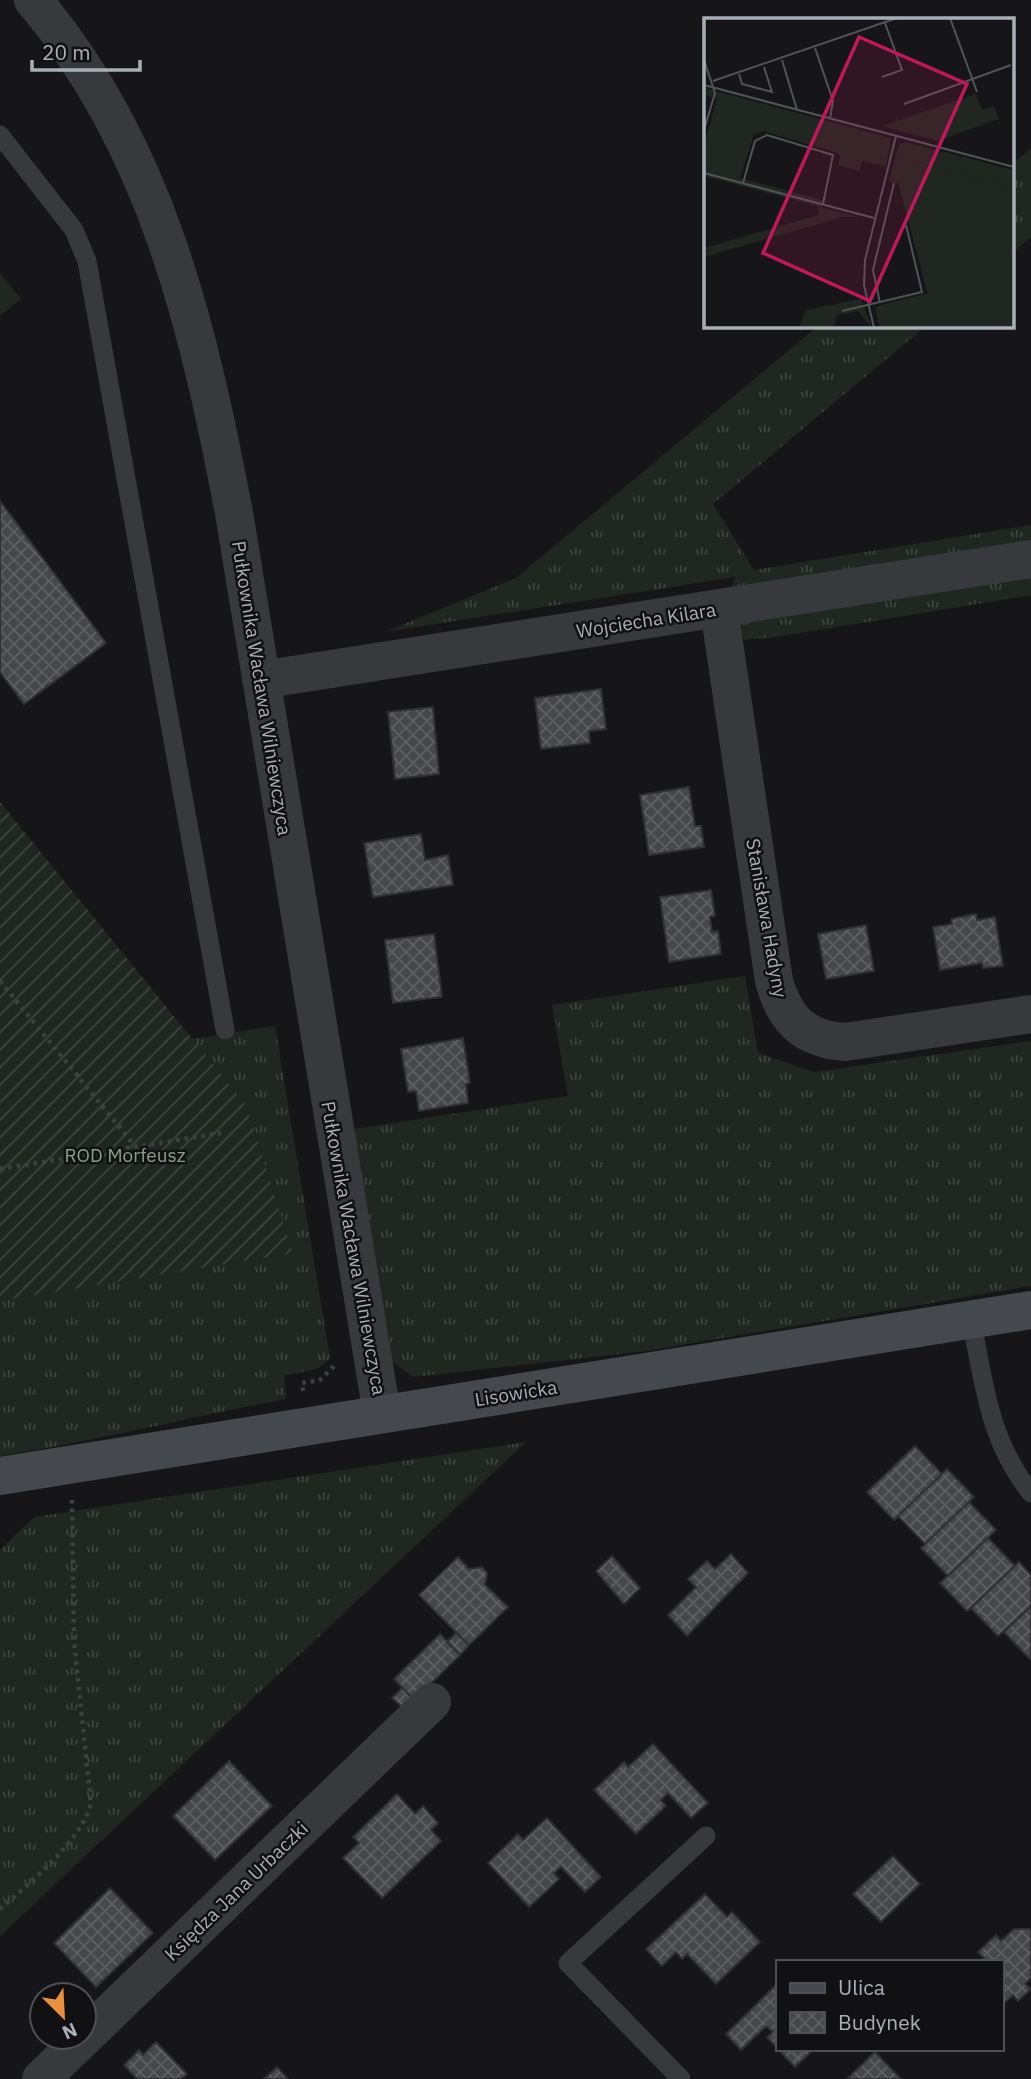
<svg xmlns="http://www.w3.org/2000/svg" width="1031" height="2079" font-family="'IBM Plex Sans',sans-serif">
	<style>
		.grass { fill: url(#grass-tufts) }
		.park { fill: #202720 }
		.garden { fill: url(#garden-furrows) }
		.building { fill: url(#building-cross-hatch); stroke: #303033; stroke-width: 2 }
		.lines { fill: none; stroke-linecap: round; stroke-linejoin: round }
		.path { stroke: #3d4043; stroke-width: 4.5; stroke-dasharray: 3.5 5; stroke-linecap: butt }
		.lane { stroke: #37393c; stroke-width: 19 }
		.street { stroke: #37393c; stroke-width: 38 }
		.secondary { stroke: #45484c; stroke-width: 38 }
		.labels { text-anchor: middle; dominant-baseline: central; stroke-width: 5; stroke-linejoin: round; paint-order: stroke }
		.street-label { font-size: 19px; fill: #a8b0b7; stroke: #111113 }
		.park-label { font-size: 19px; fill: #84a180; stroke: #111113 }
		.inset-road { fill: none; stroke: #505458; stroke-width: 2 }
		.view { fill: #c2185b; fill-opacity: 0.15; stroke: #c2185b; stroke-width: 3.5 }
		.inset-edge { fill: none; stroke: #a8b0b7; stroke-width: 3.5 }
	</style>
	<defs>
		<pattern id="grass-tufts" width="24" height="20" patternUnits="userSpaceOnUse" patternTransform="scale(1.75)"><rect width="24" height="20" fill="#202720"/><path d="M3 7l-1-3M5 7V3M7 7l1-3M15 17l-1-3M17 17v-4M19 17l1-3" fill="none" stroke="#3e443e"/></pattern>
		<pattern id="garden-furrows" width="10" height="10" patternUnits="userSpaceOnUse" patternTransform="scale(1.75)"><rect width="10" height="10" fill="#202720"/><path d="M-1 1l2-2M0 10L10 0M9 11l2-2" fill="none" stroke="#3e443e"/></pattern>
		<pattern id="building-cross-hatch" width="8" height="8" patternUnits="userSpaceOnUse" patternTransform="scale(1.75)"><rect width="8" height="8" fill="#45474b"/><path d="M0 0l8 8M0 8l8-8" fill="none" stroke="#5d5f63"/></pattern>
	</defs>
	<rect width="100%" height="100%" fill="#161618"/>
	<path class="grass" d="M 1031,148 L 1031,237 L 1012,253 L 1012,164 Z
		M 818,326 L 926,326 L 713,504 L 754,570 L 1031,525 L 1031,595 L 776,637 L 716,642 L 735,577 L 385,632 L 516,578 Z
		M 745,976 L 758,1053 L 814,1072 L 1031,1041 L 1031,1286 L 646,1351 L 413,1377 L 390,1360 L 354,1129 L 568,1096 L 552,1005 Z
		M 275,1026 L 330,1358 L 319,1368 L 284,1376 L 286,1399 C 191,1417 96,1441 0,1456 L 0,1301 L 293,1253 L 246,1105 L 192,1039 Z
		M 526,1442 L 0,1936 L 0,1550 L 34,1517 Z"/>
	<path class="park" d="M 0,273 L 21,299 L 0,316 Z"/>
	<path class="garden" d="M 0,802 L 246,1105 L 293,1253 L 0,1301 Z"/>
	<path class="building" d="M 0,501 L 106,643 L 24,704 L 0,672 Z
		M 601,689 L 606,729 L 589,731 L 590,743 L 541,749 L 535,698 Z
		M 433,707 L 439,774 L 395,779 L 388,712 Z
		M 689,787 L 695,826 L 701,826 L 704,847 L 649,855 L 640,795 Z
		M 421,834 L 425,860 L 448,855 L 453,885 L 373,897 L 364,843 Z
		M 711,890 L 715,916 L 710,917 L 712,932 L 718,931 L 721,954 L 669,962 L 660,897 Z
		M 976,914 L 977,920 L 995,917 L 1003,966 L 983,968 L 982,963 L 940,970 L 933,927 L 952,924 L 951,919 Z
		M 866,925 L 874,971 L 826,979 L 818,934 Z
		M 434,934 L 442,997 L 393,1003 L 385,940 Z
		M 463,1038 L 470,1083 L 466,1084 L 468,1103 L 419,1111 L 416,1091 L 408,1092 L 401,1049 Z
		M 915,1446 L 942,1474 L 894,1520 L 867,1492 Z
		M 947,1469 L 974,1497 L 925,1544 L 898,1516 Z
		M 969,1502 L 996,1530 L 948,1576 L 921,1548 Z
		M 988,1538 L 1015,1566 L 967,1611 L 940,1583 Z
		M 731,1554 L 748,1573 L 687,1636 L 668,1615 L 696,1587 L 688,1579 L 707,1561 L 715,1569 Z
		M 612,1556 L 640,1588 L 624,1604 L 596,1571 Z
		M 458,1557 L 469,1569 L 482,1567 L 487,1573 L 485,1585 L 508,1607 L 469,1645 L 419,1595 Z
		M 1019,1562 L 1031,1575 L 1031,1606 L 998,1636 L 971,1608 Z
		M 1031,1606 L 1031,1659 L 1030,1659 L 1004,1632 Z
		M 456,1633 L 469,1645 L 460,1655 L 447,1642 Z
		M 440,1634 L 460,1655 L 414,1700 L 394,1679 Z
		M 402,1688 L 414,1700 L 404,1709 L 392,1698 Z
		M 653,1744 L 708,1803 L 691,1818 L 668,1793 L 661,1800 L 666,1806 L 636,1834 L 594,1790 L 624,1762 L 628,1767 Z
		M 229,1761 L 272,1806 L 215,1860 L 173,1816 Z
		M 397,1794 L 415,1814 L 423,1806 L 438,1823 L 431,1830 L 441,1841 L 382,1898 L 343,1858 L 359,1843 L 353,1837 Z
		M 547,1818 L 601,1877 L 585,1892 L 561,1867 L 554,1873 L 559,1879 L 529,1907 L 488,1863 L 518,1834 L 523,1840 Z
		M 893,1856 L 920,1884 L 881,1922 L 853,1894 Z
		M 110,1888 L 153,1933 L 96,1987 L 54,1943 Z
		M 705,1894 L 727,1917 L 732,1912 L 760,1942 L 716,1984 L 687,1954 L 682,1959 L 676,1952 L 662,1966 L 646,1949 Z
		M 1014,1929 L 1031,1929 L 1031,1978 L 1025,1984 L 1031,1989 L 1018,2001 L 1013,1995 L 1002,2005 L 1001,1962 L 980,1962 L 984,1958 L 978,1952 L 996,1935 L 1001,1941 Z
		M 777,1984 L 777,2048 L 767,2037 L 773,2032 L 766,2026 L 741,2050 L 726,2034 Z
		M 156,2042 L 187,2074 L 181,2079 L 137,2079 L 124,2065 L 139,2050 L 143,2055 Z
		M 778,2049 L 814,2049 L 795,2067 Z
		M 875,2052 L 901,2079 L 847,2079 Z
		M 277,2067 L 288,2079 L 264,2079 Z"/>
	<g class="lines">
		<path class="path" d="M 0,981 L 135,1146
			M 0,1169 L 221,1133
			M 303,1391 L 302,1383 L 320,1380 L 335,1365
			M 0,1909 C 30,1883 80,1842 91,1804 L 74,1641 L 72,1500"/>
		<path class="lane" d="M 0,135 L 74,230 L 87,261 L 225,1030
			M 971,1320 C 985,1385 988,1439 1031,1493
			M 681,2079 L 568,1963 L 706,1836"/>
		<path class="street" d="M 33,0 C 157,145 199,330 234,513 L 382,1414
			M 719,609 L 774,981 C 785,1020 804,1039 845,1042 L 1031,1014
			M 261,680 L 1031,559
			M 41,2079 L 432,1702"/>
		<path class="secondary" d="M 0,1476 L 1031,1310"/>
	</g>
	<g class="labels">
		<g class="street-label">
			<text transform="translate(646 620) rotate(-9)">Wojciecha Kilara</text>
			<text transform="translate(262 688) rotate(81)">Pułkownika Wacława Wilniewczyca</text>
			<text transform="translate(767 918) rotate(80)">Stanisława Hadyny</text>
			<text transform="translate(354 1248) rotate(80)">Pułkownika Wacława Wilniewczyca</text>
			<text transform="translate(516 1393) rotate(-9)">Lisowicka</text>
			<text transform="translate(236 1891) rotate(-44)">Księdza Jana Urbaczki</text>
		</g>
		<g class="park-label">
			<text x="125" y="1155">ROD Morfeusz</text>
		</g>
	</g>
	<g transform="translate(704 18)">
		<rect width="310" height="310" fill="#161618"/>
		<path d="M 0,70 L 187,120 L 182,149 L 158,143 L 155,153 L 134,147 L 136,138 L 131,134 L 59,113 L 50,116 L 36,160 L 115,181 L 121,183 L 117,189 L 155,199 L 139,199 L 0,239 L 0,230 L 115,197 L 114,188 L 0,158 L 0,127 L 13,81 L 0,76 ZM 272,76 L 278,92 L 290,88 L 295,101 L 233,123 L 178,108 ZM 201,124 L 310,152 L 310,170 L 194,139 L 194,166 L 185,163 L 195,126 ZM 224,275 L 233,310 L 176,310 L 171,291 L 176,287 ZM 157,281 L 168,310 L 154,293 L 133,297 L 129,310 L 95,310 L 102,292 Z" fill="#202720"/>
		<path d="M 194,139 L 310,170 L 310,310 L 233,310 L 192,156 Z" fill="#202720"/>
		<path class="inset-road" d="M 246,0 L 273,74M 111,30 L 129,83 L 126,100M 0,42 L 11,75 L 0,112M 78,42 L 93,92M 35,56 L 38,66 L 68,74 L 60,49M 178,59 L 198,52 L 181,5M 9,63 L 193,0M 0,67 L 310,149M 200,86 L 307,47M 0,155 L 170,200M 39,165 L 51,123 L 63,117 L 129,137 L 119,186M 176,285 L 169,252 L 190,165M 138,293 L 218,274 L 202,207M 170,310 L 160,267 L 161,242 L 192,118"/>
		<path class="view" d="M 155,19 L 263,66 L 166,283 L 59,235 Z"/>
		<rect width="310" height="310" class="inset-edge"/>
	</g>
	<rect x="776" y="1960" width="228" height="91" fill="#111113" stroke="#4d5155" stroke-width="2"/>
	<rect x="790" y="1983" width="35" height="10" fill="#45484c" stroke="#4d5155" stroke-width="2"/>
	<text x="838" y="1995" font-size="21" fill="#a8b0b7">Ulica</text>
	<rect x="790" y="2012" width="35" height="21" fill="url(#building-cross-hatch)" stroke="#4d5155" stroke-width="2"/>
	<text x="838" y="2030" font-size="21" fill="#a8b0b7">Budynek</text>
	<g transform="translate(63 2016) rotate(156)"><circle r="33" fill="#111113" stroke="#4d5155" stroke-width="2"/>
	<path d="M0-5L12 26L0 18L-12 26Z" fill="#ea8f3b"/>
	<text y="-10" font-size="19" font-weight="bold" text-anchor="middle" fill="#a8b0b7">N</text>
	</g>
	<path d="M32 60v10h108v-10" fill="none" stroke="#a8b0b7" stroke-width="3.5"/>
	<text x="42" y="60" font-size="21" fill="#a8b0b7" stroke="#111113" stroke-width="5" paint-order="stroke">20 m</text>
</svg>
